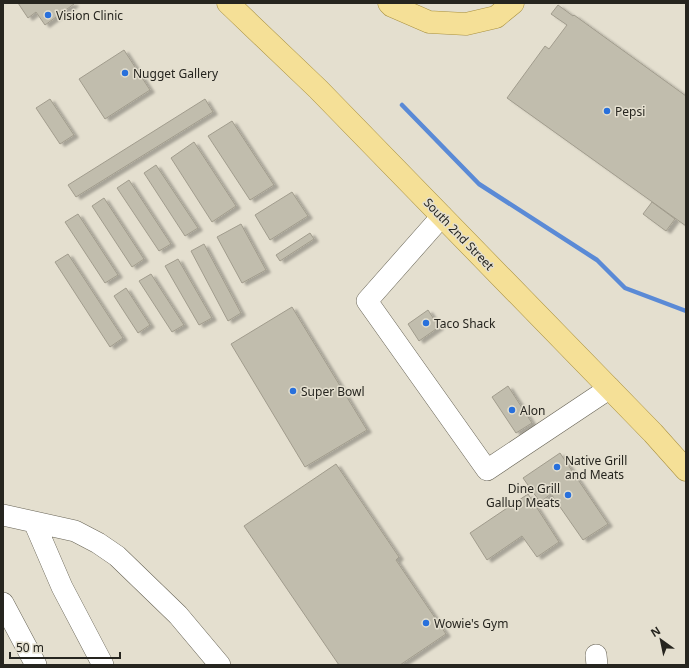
<svg xmlns="http://www.w3.org/2000/svg" width="689" height="668" font-family="'Noto Sans',sans-serif">
	<style>
		.lines { fill: none; stroke-linecap: round; stroke-linejoin: round }
		.stream { stroke: #5a8ad6; stroke-width: 4.5 }
		.building { fill: #c1bdad; stroke: #a19c8d; filter: url(#shadow) }
		.minor-casing { stroke: #686456; stroke-width: 22 }
		.major-casing { stroke: #a99140; stroke-width: 23 }
		.minor { stroke: #fff; stroke-width: 21 }
		.major { stroke: #f5e097; stroke-width: 22 }
		.poi-dot { fill: #2870dc; stroke: #e4dfcf; stroke-width: 1.5 }
		.labels { text-anchor: middle; dominant-baseline: central; stroke-width: 3; stroke-linejoin: round; paint-order: stroke }
		.poi-label { font-size: 12px; fill: #26251f; stroke: #e4dfcf; text-anchor: start }
		.street-label { font-size: 12px; fill: #26251f; stroke: #e4dfcf }
	</style>
	<defs>
		<filter id="shadow"><feDropShadow dx="4.5" dy="2.5" stdDeviation="1" flood-color="#0004"/></filter>
	</defs>
	<rect width="100%" height="100%" fill="#e4dfcf"/>
	<g class="lines">
		<path class="stream" d="M 402,105 L 479,184 L 597,260 L 625,288 L 686,311"/>
	</g>
	<path class="building" d="M 18,3 L 73,3 L 74,4 L 45,25 L 36,12 L 28,18 Z
		M 558,5 L 573,16 L 574,15 L 686,96 L 686,226 L 507,98 L 545,46 L 549,49 L 567,25 L 551,14 Z
		M 124,50 L 150,90 L 105,119 L 79,79 Z
		M 50,99 L 74,135 L 60,144 L 36,108 Z
		M 205,99 L 213,112 L 76,197 L 68,185 Z
		M 232,121 L 274,185 L 250,200 L 208,136 Z
		M 194,142 L 236,206 L 212,222 L 171,158 Z
		M 156,165 L 198,228 L 185,236 L 144,173 Z
		M 129,180 L 171,244 L 159,251 L 117,188 Z
		M 292,192 L 308,216 L 270,240 L 255,215 Z
		M 104,198 L 144,259 L 132,267 L 92,206 Z
		M 652,202 L 675,219 L 666,231 L 643,214 Z
		M 78,214 L 118,275 L 105,283 L 65,222 Z
		M 241,224 L 266,270 L 242,283 L 217,237 Z
		M 310,233 L 314,239 L 280,261 L 276,255 Z
		M 204,244 L 241,313 L 228,321 L 191,251 Z
		M 68,254 L 123,338 L 110,347 L 55,262 Z
		M 178,259 L 212,318 L 199,325 L 165,266 Z
		M 151,274 L 184,325 L 172,332 L 139,281 Z
		M 126,288 L 150,325 L 138,333 L 114,296 Z
		M 292,307 L 367,430 L 305,467 L 231,344 Z
		M 428,310 L 439,327 L 419,341 L 408,324 Z
		M 508,386 L 532,423 L 516,433 L 492,397 Z
		M 560,453 L 608,524 L 583,540 L 551,494 L 540,502 L 523,478 Z
		M 336,464 L 399,557 L 396,560 L 446,634 L 400,665 L 339,665 L 244,526 Z
		M 528,494 L 559,542 L 537,557 L 522,536 L 487,560 L 470,533 Z"/>
	<g class="lines">
		<defs>
			<path id="minor" d="M 442,216 L 367,301 L 487,470 L 610,388
				M 3,515 L 75,531 L 98,543 L 117,556 L 178,615 L 220,665
				M 34,522 L 62,587 L 103,665
				M 3,603 L 36,665
				M 596,655 L 597,665"/>
			<path id="major" d="M 228,3 L 318,89 L 653,433 L 686,470
				M 389,3 L 392,6 L 429,22 L 466,24 L 496,17 L 513,3"/>
		</defs>
		<use href="#minor" class="minor-casing"/>
		<use href="#major" class="major-casing"/>
		<use href="#minor" class="minor"/>
		<use href="#major" class="major"/>
	</g>
	<g class="poi-dot">
		<circle cx="48" cy="15" r="4"/>
		<circle cx="125" cy="73" r="4"/>
		<circle cx="607" cy="111" r="4"/>
		<circle cx="426" cy="323" r="4"/>
		<circle cx="293" cy="391" r="4"/>
		<circle cx="512" cy="410" r="4"/>
		<circle cx="557" cy="467" r="4"/>
		<circle cx="568" cy="495" r="4"/>
		<circle cx="426" cy="623" r="4"/>
	</g>
	<g class="labels">
		<g class="poi-label">
			<text x="56" y="15">Vision Clinic</text>
			<text x="133" y="73">Nugget Gallery</text>
			<text x="615" y="111">Pepsi</text>
			<text x="434" y="323">Taco Shack</text>
			<text x="301" y="391">Super Bowl</text>
			<text x="520" y="410">Alon</text>
			<text x="565" y="460">Native Grill<tspan x="565" dy="14">and Meats</tspan></text>
			<text x="560" y="488" text-anchor="end">Dine Grill<tspan x="560" dy="14">Gallup Meats</tspan></text>
			<text x="434" y="623">Wowie's Gym</text>
		</g>
		<g class="street-label">
			<text transform="translate(459 234) rotate(46)">South 2nd Street</text>
		</g>
	</g>
	<rect width="689" height="668" fill="none" stroke="#26251f" stroke-width="8"/>
	<g transform="translate(661 640) rotate(327)" stroke="#e4dfcf" stroke-width="3" paint-order="stroke">
	<path d="M0-3L7 15L0 10L-7 15Z" fill="#26251f"/>
	<text y="-6" font-size="11" font-weight="bold" text-anchor="middle" fill="#26251f">N</text>
	</g>
	<path d="M10 652v6h110v-6" fill="none" stroke="#26251f" stroke-width="2"/>
	<text x="16" y="652" font-size="12" fill="#26251f" stroke="#e4dfcf" stroke-width="3" paint-order="stroke">50 m</text>
</svg>
